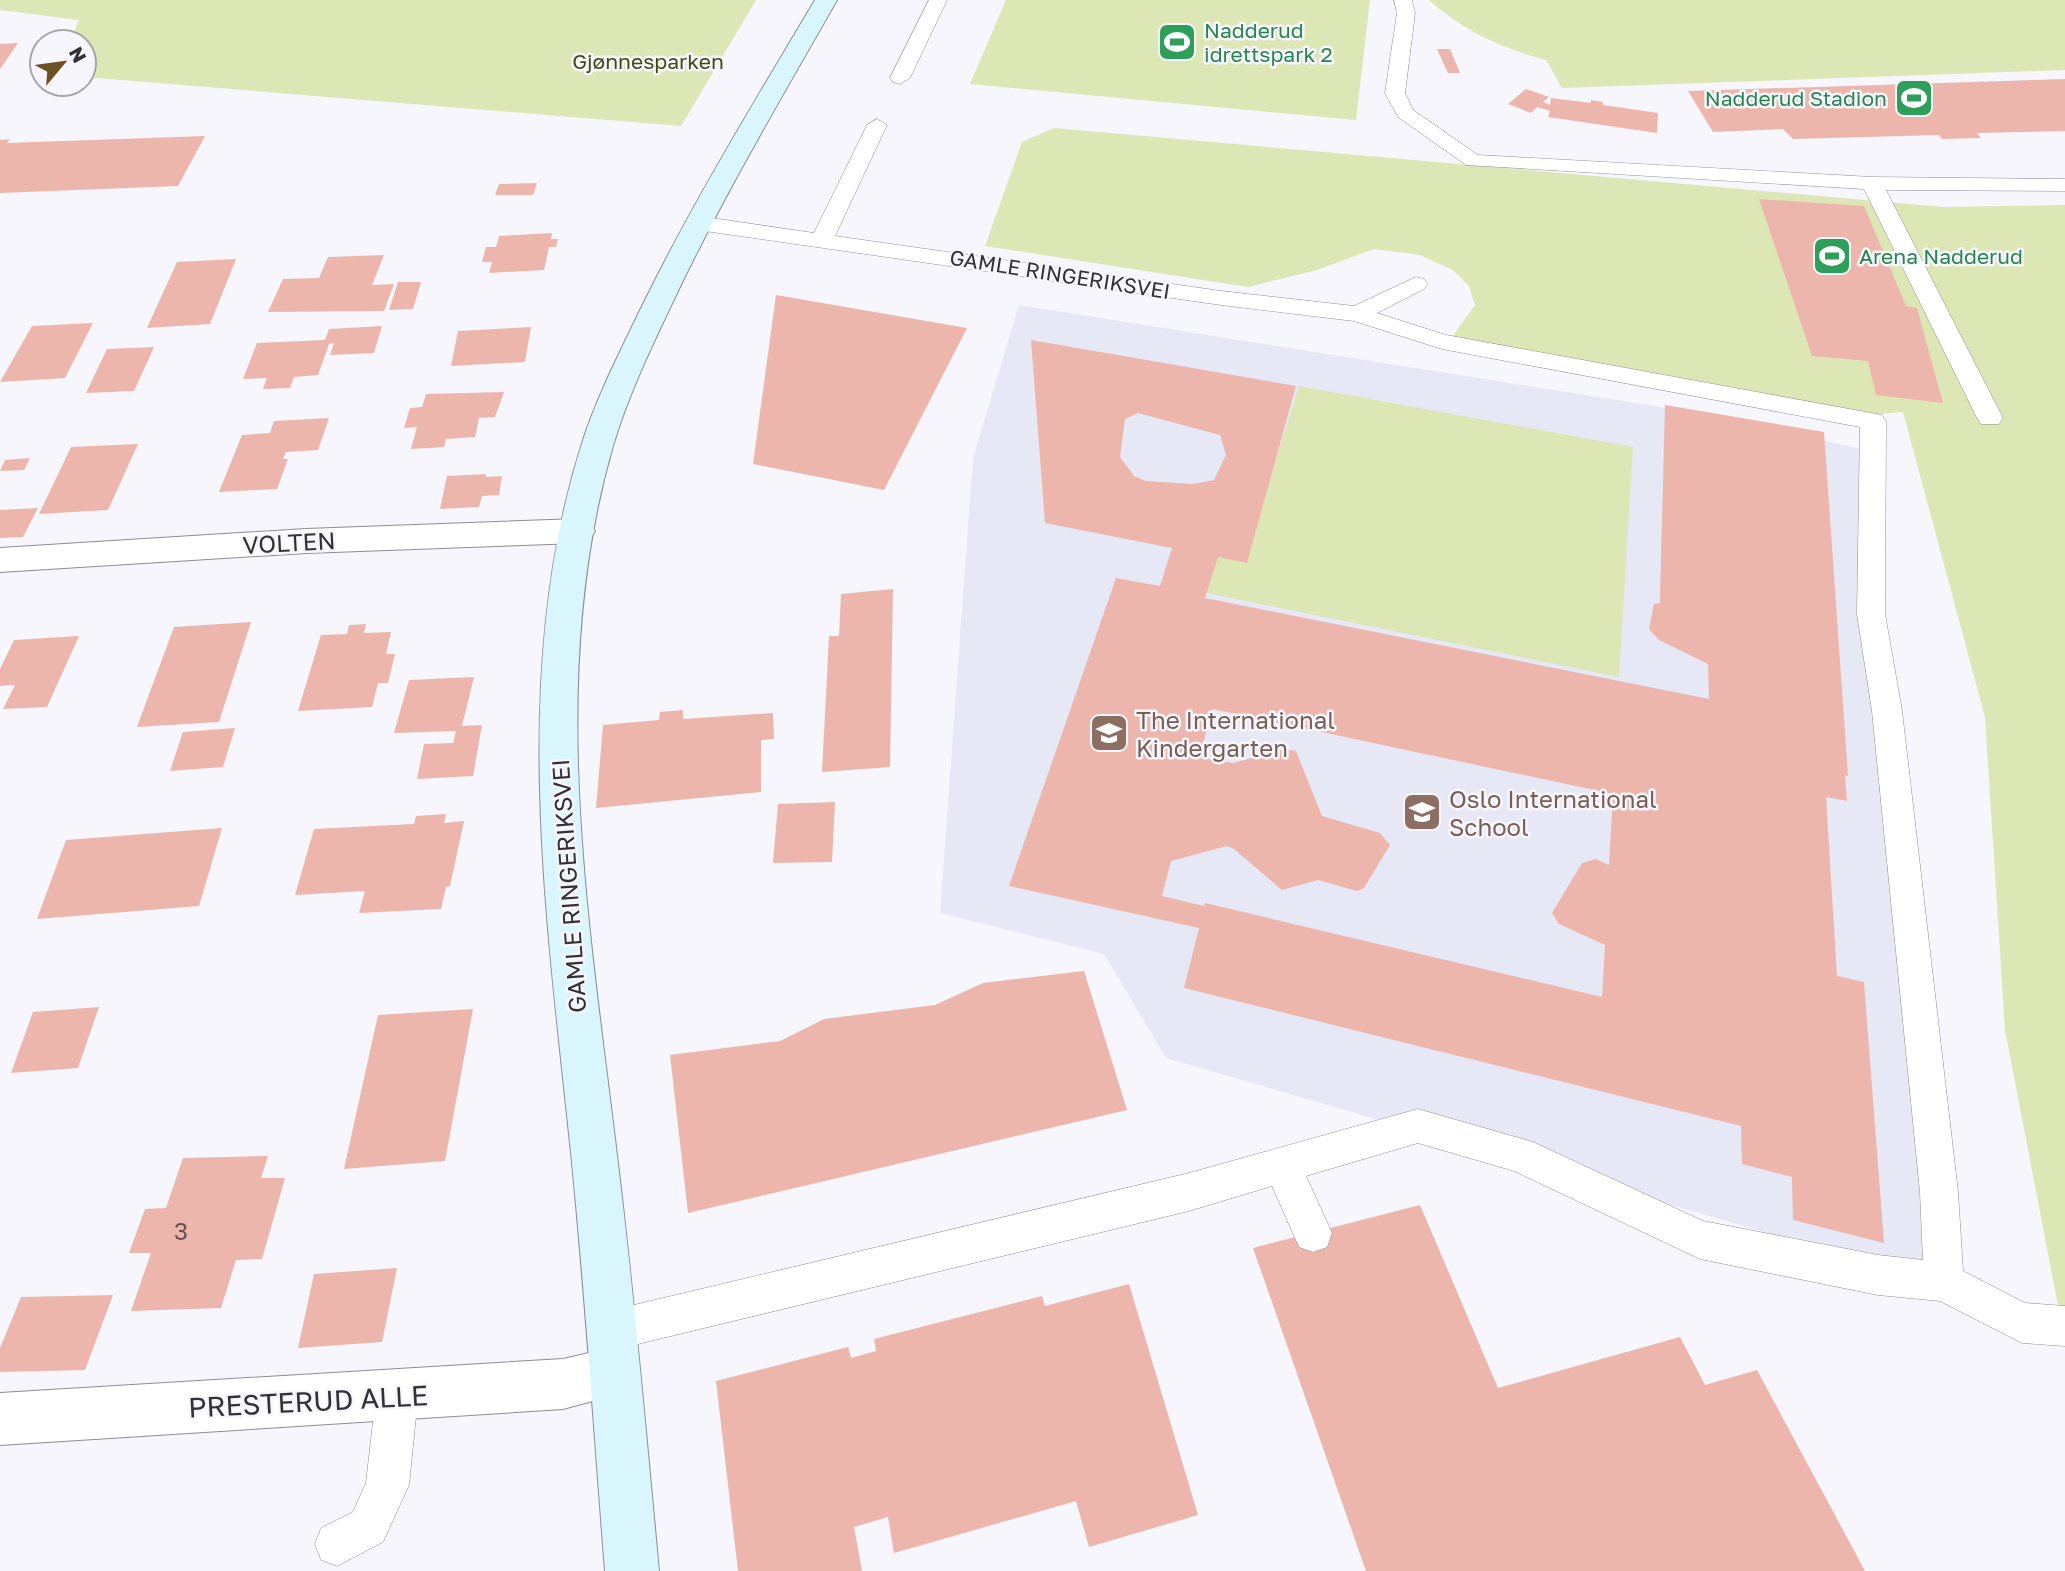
<svg xmlns="http://www.w3.org/2000/svg" width="2065" height="1571" font-family="'Golos Text',sans-serif">
	<style>
		.built { fill: #e7e8f5 }
		.green { fill: #dde6b5 }
		.building { fill: #edb6ac; fill-rule: evenodd }
		.lines { fill: none; stroke-linecap: round; stroke-linejoin: round }
		.service-casing { stroke: #8d8e93; stroke-width: 1 }
		.minor-casing { stroke: #8d8e93; stroke-width: 2 }
		.secondary-casing { stroke: #8d8e93; stroke-width: 2 }
		.service { fill: #fff; fill-rule: evenodd }
		.minor { fill: #fff; fill-rule: evenodd }
		.secondary { fill: #d9f6fd; fill-rule: evenodd }
		.labels { text-anchor: middle; dominant-baseline: central; stroke-width: 5; stroke-linejoin: round; paint-order: stroke }
		.far-leisure-label { font-size: 21px; fill: #27864d; stroke: #f6f6fc; text-anchor: start }
		.far-park-label { font-size: 21px; fill: #434a12; stroke: #f6f6fc }
		.far-street-label { font-size: 21px; fill: #323234; stroke: #f6f6fc }
		.street-label { font-size: 24px; fill: #323234; stroke: #f6f6fc }
		.education-label { font-size: 24px; fill: #785e54; stroke: #f6f6fc; text-anchor: start }
		.near-number-label { font-size: 24px; fill: #615352 }
		.near-street-label { font-size: 28px; fill: #323234; stroke: #f6f6fc }
	</style>
	<rect width="100%" height="100%" fill="#f6f6fc"/>
	<path class="built" d="M 1019,305 L 1667,408 L 1872,451 L 1871,614 L 1943,1284 L 1166,1058 L 1104,954 L 940,913 L 973,458 Z"/>
	<path class="green" d="M 0,0 L 756,0 L 681,126 L 84,77 L 84,42 L 70,42 L 79,20 L 0,10 Z
		M 1006,0 L 1370,0 L 1356,120 L 970,84 Z
		M 1429,0 L 2065,0 L 2065,70 L 1562,88 L 1546,60 C 1502,48 1463,31 1429,0 Z
		M 1054,128 L 1943,207 L 2065,205 L 2065,1342 L 2005,1030 L 1985,717 L 1903,412 L 1870,415 L 1452,337 L 1475,305 L 1469,286 L 1453,270 L 1420,255 L 1374,249 L 1317,270 L 1248,287 L 985,246 L 1022,142 Z
		M 1299,386 L 1633,447 L 1619,677 L 1206,593 L 1216,554 L 1245,558 Z"/>
	<path class="building" d="M 18,43 L 0,69 L 0,44 Z
		M 1437,49 L 1450,49 L 1460,73 L 1448,73 Z
		M 2065,79 L 2065,131 L 1977,133 L 1981,138 L 1942,139 L 1939,135 L 1793,139 L 1783,129 L 1713,132 L 1688,91 Z
		M 1526,89 L 1549,97 L 1543,102 L 1550,105 L 1551,98 L 1591,103 L 1591,100 L 1603,102 L 1603,105 L 1658,113 L 1657,133 L 1548,117 L 1550,111 L 1537,107 L 1531,113 L 1508,104 Z
		M 205,136 L 178,186 L 0,193 L 0,140 L 10,139 L 7,143 Z
		M 537,183 L 533,195 L 495,195 L 499,184 Z
		M 1759,199 L 1864,206 L 1906,306 L 1917,308 L 1943,403 L 1876,395 L 1868,361 L 1812,356 Z
		M 552,233 L 551,239 L 558,239 L 556,247 L 549,247 L 544,270 L 489,273 L 492,262 L 482,262 L 486,247 L 496,247 L 499,236 Z
		M 384,255 L 372,285 L 394,284 L 384,311 L 268,312 L 283,279 L 319,278 L 328,257 Z
		M 236,259 L 210,324 L 147,328 L 177,262 Z
		M 398,282 L 421,282 L 413,309 L 389,310 Z
		M 776,295 L 967,328 L 884,490 L 753,464 Z
		M 93,323 L 65,378 L 0,382 L 32,326 Z
		M 382,326 L 374,353 L 330,355 L 334,343 L 329,344 L 318,375 L 294,377 L 290,388 L 263,389 L 267,378 L 243,379 L 257,343 L 325,340 L 329,329 Z
		M 531,327 L 525,362 L 451,366 L 458,331 Z
		M 1031,340 L 1296,386 L 1247,563 L 1218,557 L 1205,598 L 1709,699 L 1708,664 L 1659,640 L 1649,629 L 1654,604 L 1660,603 L 1660,597 L 1665,405 L 1824,432 L 1848,776 L 1845,775 L 1847,801 L 1826,797 L 1837,976 L 1864,982 L 1884,1243 L 1793,1220 L 1792,1177 L 1742,1164 L 1741,1126 L 1184,988 L 1199,928 L 1009,886 L 1116,578 L 1160,586 L 1172,548 L 1045,523 ZM 1138,413 L 1220,435 L 1226,455 L 1214,480 L 1192,484 L 1146,481 L 1134,476 L 1120,457 L 1125,419 ZM 1213,709 L 1613,794 L 1609,865 L 1596,859 L 1582,863 L 1552,913 L 1559,924 L 1605,945 L 1602,997 L 1205,903 L 1204,906 L 1162,896 L 1171,861 L 1227,846 L 1234,849 L 1282,890 L 1318,880 L 1357,891 L 1364,888 L 1390,845 L 1380,833 L 1322,816 L 1296,751 L 1285,749 L 1233,763 L 1199,757 Z
		M 154,347 L 134,391 L 86,393 L 107,349 Z
		M 504,392 L 495,417 L 479,418 L 475,437 L 446,439 L 444,447 L 411,449 L 417,427 L 404,428 L 410,408 L 422,407 L 426,394 Z
		M 329,418 L 318,450 L 286,452 L 283,459 L 288,459 L 277,489 L 219,492 L 242,435 L 270,433 L 274,421 Z
		M 138,444 L 108,510 L 39,514 L 71,447 Z
		M 30,458 L 24,470 L 0,471 L 5,460 Z
		M 486,474 L 486,477 L 502,476 L 499,495 L 482,496 L 479,507 L 440,509 L 447,476 Z
		M 38,508 L 23,537 L 0,538 L 0,510 Z
		M 893,589 L 890,767 L 822,772 L 829,636 L 839,636 L 841,594 Z
		M 251,622 L 219,722 L 137,727 L 174,627 Z
		M 366,624 L 364,633 L 391,632 L 386,654 L 395,654 L 388,683 L 378,683 L 372,707 L 298,711 L 321,635 L 347,634 L 349,625 Z
		M 79,636 L 47,707 L 3,709 L 15,685 L 0,686 L 0,669 L 14,640 Z
		M 474,677 L 462,726 L 482,725 L 473,776 L 417,779 L 424,744 L 453,743 L 456,731 L 394,733 L 409,680 Z
		M 683,710 L 683,719 L 773,713 L 774,739 L 761,740 L 761,792 L 596,808 L 603,725 L 659,720 L 660,712 Z
		M 235,728 L 223,767 L 170,771 L 183,732 Z
		M 835,802 L 832,862 L 773,863 L 778,804 Z
		M 446,814 L 444,823 L 464,821 L 450,886 L 446,887 L 441,909 L 359,913 L 365,891 L 295,895 L 314,829 L 414,824 L 416,816 Z
		M 222,828 L 199,906 L 37,919 L 66,840 Z
		M 1084,971 L 1127,1110 L 688,1213 L 670,1055 L 780,1041 L 824,1019 L 935,1005 L 983,983 Z
		M 99,1007 L 78,1068 L 11,1073 L 33,1012 Z
		M 473,1009 L 445,1161 L 344,1169 L 378,1015 Z
		M 268,1156 L 261,1178 L 285,1178 L 262,1259 L 236,1260 L 221,1308 L 131,1311 L 151,1253 L 129,1253 L 145,1209 L 166,1208 L 183,1158 Z
		M 1420,1205 L 1498,1388 L 1680,1337 L 1705,1385 L 1757,1370 L 1865,1571 L 1366,1571 L 1253,1248 Z
		M 397,1268 L 382,1342 L 298,1348 L 314,1274 Z
		M 1129,1284 L 1198,1515 L 1089,1547 L 1076,1501 L 894,1553 L 888,1517 L 854,1527 L 862,1571 L 738,1571 L 716,1381 L 848,1347 L 851,1358 L 876,1351 L 874,1339 L 1042,1296 L 1045,1306 Z
		M 113,1295 L 85,1370 L 0,1372 L 0,1348 L 21,1297 Z"/>
	<g class="lines">
		<defs>
			<path id="service" d="M 929,0 L 947,0 L 910,78 L 900,84 L 893,82 L 890,78 Z
				M 1394,0 L 1412,0 L 1415,13 L 1405,93 L 1413,110 L 1478,155 L 1872,177 L 2065,179 L 2065,191 L 1886,190 L 2003,418 L 1999,424 L 1981,424 L 1977,418 L 1864,189 L 1466,165 L 1398,117 L 1385,93 L 1397,13 Z
				M 877,119 L 887,125 L 835,236 L 1221,291 L 1354,306 L 1416,277 L 1424,279 L 1428,284 L 1424,289 L 1377,313 L 1446,335 L 1882,415 L 1886,421 L 1885,614 L 1902,711 L 1958,1192 L 1963,1271 L 2025,1303 L 2065,1306 L 2065,1346 L 2022,1343 L 1940,1301 L 1878,1295 L 1700,1259 L 1514,1171 L 1418,1143 L 1306,1176 L 1332,1233 L 1327,1247 L 1313,1252 L 1299,1247 L 1272,1186 L 1189,1211 L 613,1350 L 599,1344 L 593,1330 L 599,1316 L 613,1310 L 1189,1173 L 1418,1109 L 1533,1142 L 1703,1221 L 1878,1255 L 1923,1260 L 1920,1192 L 1872,711 L 1857,614 L 1860,427 L 1442,349 L 1354,321 L 1221,305 L 698,230 L 687,223 L 698,216 L 814,233 L 867,125 Z
				M 397,1375 L 412,1381 L 418,1396 L 409,1485 L 383,1542 L 337,1566 L 321,1560 L 315,1544 L 321,1528 L 353,1512 L 366,1483 L 376,1396 L 382,1381 Z"/>
			<path id="minor" d="M 578,519 L 590,523 L 595,531 L 590,539 L 578,543 L 306,553 L 0,572 L 0,548 L 306,529 Z
				M 615,1347 L 633,1354 L 640,1372 L 633,1390 L 563,1409 L 0,1445 L 0,1393 L 563,1359 Z"/>
			<path id="secondary" d="M 815,0 L 837,0 C 779,102 719,203 669,310 C 648,354 627,399 613,446 C 546,676 589,922 617,1155 C 634,1293 646,1432 659,1571 L 605,1571 C 594,1432 585,1292 571,1153 C 547,920 509,672 582,443 C 597,396 620,352 641,308 C 693,202 755,101 815,0 Z"/>
		</defs>
		<use href="#service" class="service-casing"/>
		<use href="#minor" class="minor-casing"/>
		<use href="#secondary" class="secondary-casing"/>
		<use href="#service" class="service"/>
		<use href="#minor" class="minor"/>
		<use href="#secondary" class="secondary"/>
	</g>
	<defs>
		<symbol id="stadium-square" viewBox="-11 -11 22 22"><rect x="-9" y="-9" width="18" height="18" rx="4" fill="#2e9e5b" stroke="#f6f6fc"/><path d="M0-5a6.5 5 0 1 0 0 10a6.5 5 0 1 0 0-10ZM-3.5-1.8h7v3.6h-7Z" fill="#fff"/></symbol>
		<symbol id="school-square" viewBox="-11 -11 22 22"><rect x="-9" y="-9" width="18" height="18" rx="4" fill="#8d6e63" stroke="#f6f6fc"/><path d="M0-5L7-2L0 1L-7-2ZM-4 1L0 2.5L4 1V4Q0 6-4 4Z" fill="#fff"/></symbol>
	</defs>
	<g fill-rule="evenodd">
		<use href="#stadium-square" x="1155" y="20" width="44" height="44"/>
		<use href="#stadium-square" x="1892" y="76" width="44" height="44"/>
		<use href="#stadium-square" x="1810" y="234" width="44" height="44"/>
		<use href="#school-square" x="1087" y="711" width="44" height="44"/>
		<use href="#school-square" x="1400" y="790" width="44" height="44"/>
	</g>
	<g class="labels">
		<g class="far-leisure-label">
			<text x="1204" y="30">Nadderud<tspan x="1204" dy="24">idrettspark 2</tspan></text>
			<text x="1887" y="98" text-anchor="end">Nadderud Stadion</text>
			<text x="1859" y="256">Arena Nadderud</text>
		</g>
		<g class="far-park-label">
			<text x="648" y="61">Gjønnesparken</text>
		</g>
		<g class="far-street-label">
			<text transform="translate(1060 274) rotate(9)">GAMLE RINGERIKSVEI</text>
		</g>
		<g class="street-label">
			<text transform="translate(289 542) rotate(-3)">VOLTEN</text>
			<text transform="translate(568 886) rotate(-94)">GAMLE RINGERIKSVEI</text>
		</g>
		<g class="education-label">
			<text x="1136" y="719">The International<tspan x="1136" dy="28">Kindergarten</tspan></text>
			<text x="1449" y="798">Oslo International<tspan x="1449" dy="28">School</tspan></text>
		</g>
		<g class="near-number-label">
			<text x="181" y="1230">3</text>
		</g>
		<g class="near-street-label">
			<text transform="translate(308 1401) rotate(-3)">PRESTERUD ALLE</text>
		</g>
	</g>
	<g transform="translate(63 63) rotate(61)"><circle r="33" fill="#f6f6fc" stroke="#a8a8ac" stroke-width="2"/>
	<path d="M0-5L12 26L0 18L-12 26Z" fill="#6d5023"/>
	<text y="-10" font-size="19" font-weight="bold" text-anchor="middle" fill="#323234">N</text>
	</g>
</svg>
